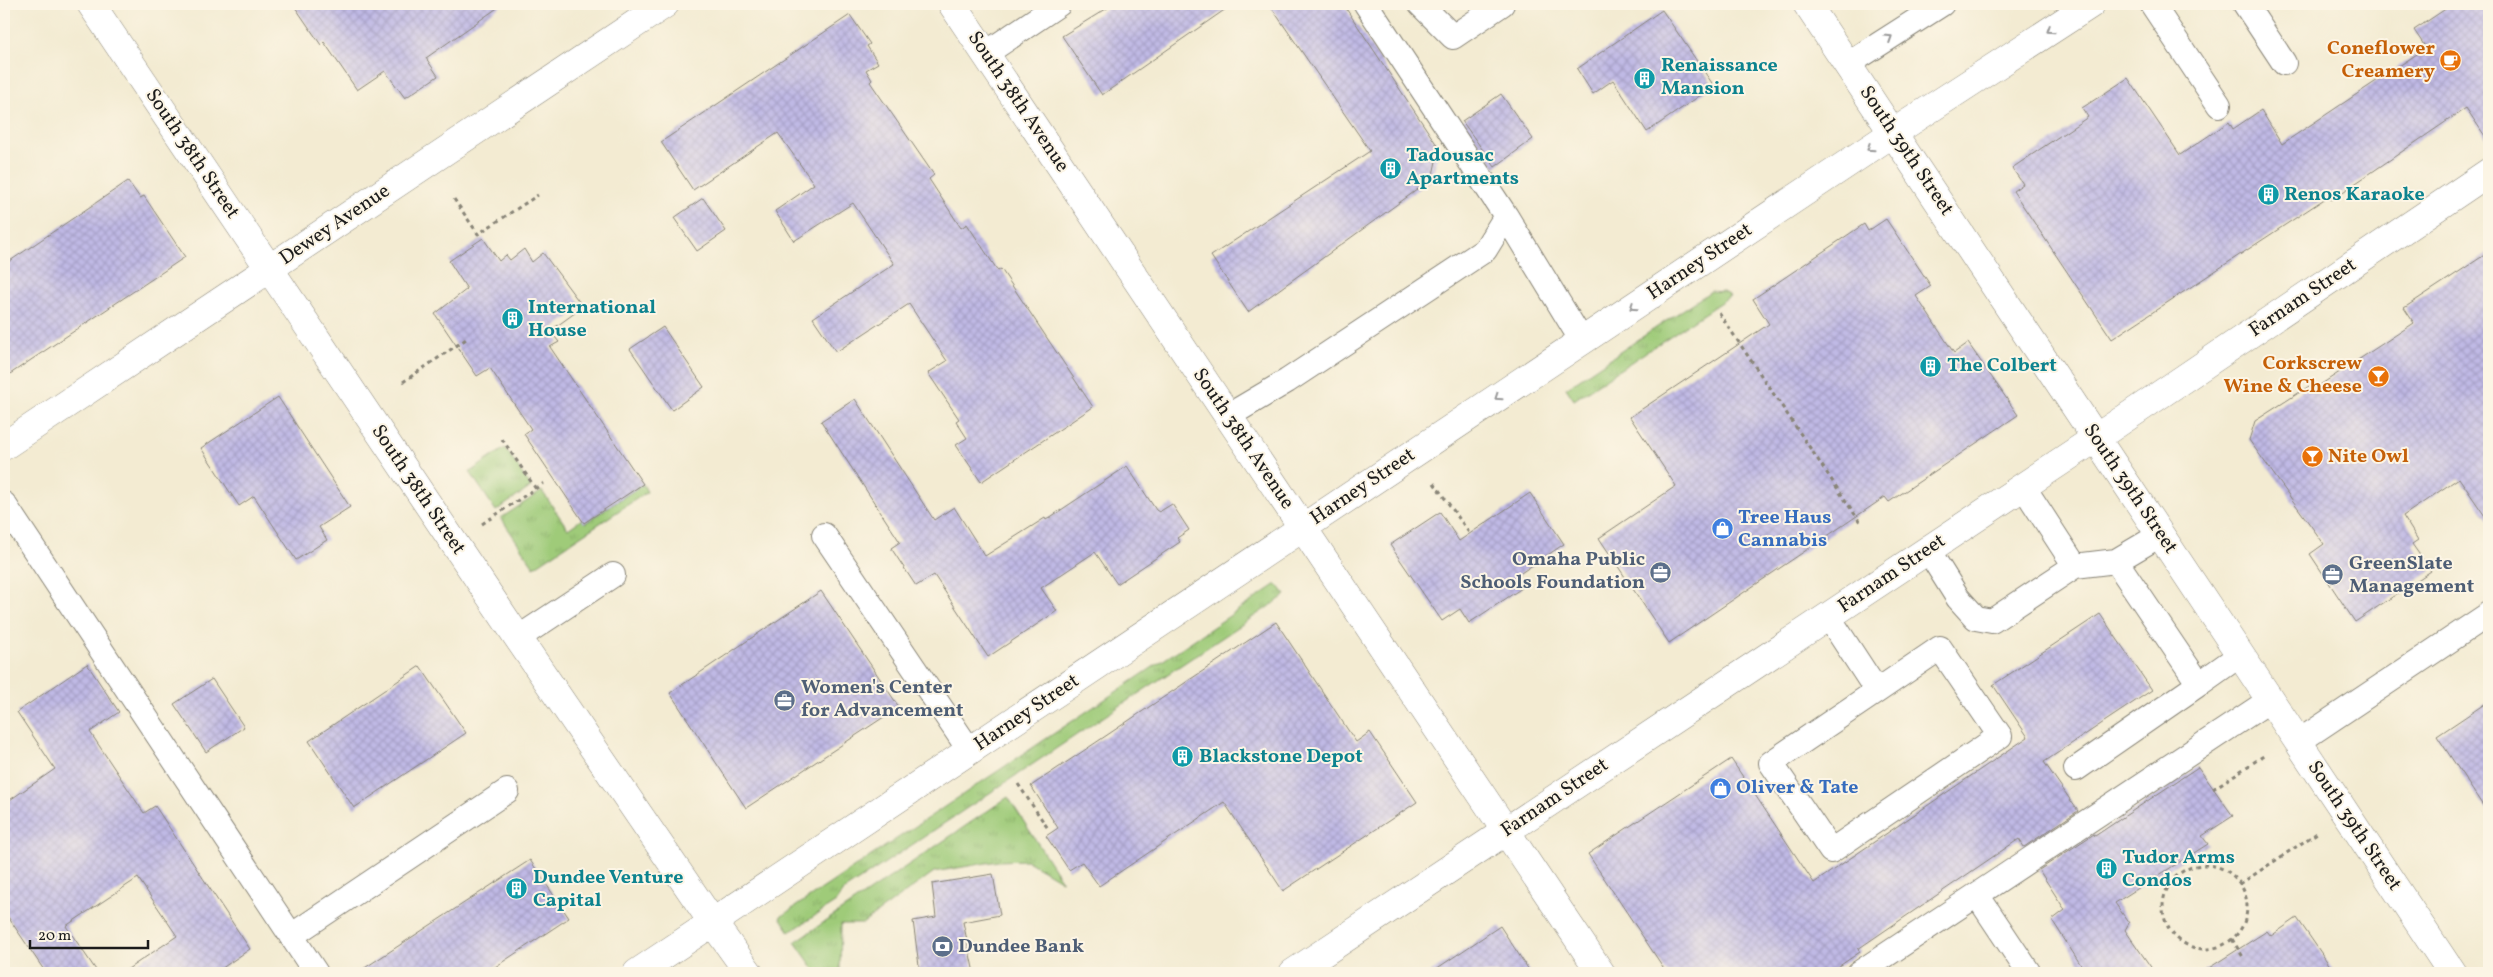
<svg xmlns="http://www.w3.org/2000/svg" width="2493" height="977" font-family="Vollkorn,serif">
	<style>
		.grass { fill: url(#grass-tufts); stroke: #5e744a }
		.building { fill: url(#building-cross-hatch) }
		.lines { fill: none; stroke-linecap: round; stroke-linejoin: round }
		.lane-casing { stroke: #888477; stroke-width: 26 }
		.street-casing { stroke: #888477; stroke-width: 29 }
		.secondary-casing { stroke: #888477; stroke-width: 29 }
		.path { stroke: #888477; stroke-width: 3; stroke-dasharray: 4 4; stroke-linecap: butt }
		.lane { stroke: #fff; stroke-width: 24 }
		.street { stroke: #fff; stroke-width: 28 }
		.secondary { stroke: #fff; stroke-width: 28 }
		.oneway { stroke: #999 }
		.labels { text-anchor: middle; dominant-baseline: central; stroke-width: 4; stroke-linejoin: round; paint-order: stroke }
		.food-label { font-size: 20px; font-weight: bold; fill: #c56008; stroke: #fcf5e5; text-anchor: end }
		.culture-label { font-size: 20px; font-weight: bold; fill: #0d838f; stroke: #fcf5e5; text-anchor: start }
		.street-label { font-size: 20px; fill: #1c1c1c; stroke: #fcf5e5 }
		.shop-label { font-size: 20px; font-weight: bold; fill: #366cbe; stroke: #fcf5e5; text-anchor: start }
		.service-label { font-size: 20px; font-weight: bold; fill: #4e5e75; stroke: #fcf5e5; text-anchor: start }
	</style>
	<defs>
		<pattern id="grass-tufts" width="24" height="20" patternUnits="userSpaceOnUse" patternTransform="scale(1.25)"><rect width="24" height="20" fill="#9fcb79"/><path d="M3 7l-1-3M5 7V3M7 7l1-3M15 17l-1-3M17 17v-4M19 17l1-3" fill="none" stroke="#88ae68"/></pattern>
		<pattern id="building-cross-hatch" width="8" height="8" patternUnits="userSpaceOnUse" patternTransform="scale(1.25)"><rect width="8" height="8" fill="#c0b9e5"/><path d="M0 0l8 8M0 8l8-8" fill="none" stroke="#a49ec4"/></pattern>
	</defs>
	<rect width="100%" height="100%" fill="#fcf5e5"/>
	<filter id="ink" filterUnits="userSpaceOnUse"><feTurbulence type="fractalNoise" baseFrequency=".02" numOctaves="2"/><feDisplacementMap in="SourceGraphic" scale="10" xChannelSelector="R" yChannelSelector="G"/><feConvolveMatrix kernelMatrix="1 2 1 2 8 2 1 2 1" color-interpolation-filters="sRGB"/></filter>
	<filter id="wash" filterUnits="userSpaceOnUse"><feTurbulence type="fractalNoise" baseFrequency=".0096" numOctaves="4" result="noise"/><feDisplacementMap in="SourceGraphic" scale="20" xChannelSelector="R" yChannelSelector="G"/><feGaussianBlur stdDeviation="1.12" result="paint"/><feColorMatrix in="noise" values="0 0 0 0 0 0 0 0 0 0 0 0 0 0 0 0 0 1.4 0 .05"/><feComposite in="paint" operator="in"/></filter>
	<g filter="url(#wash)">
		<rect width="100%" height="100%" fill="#f3ebd2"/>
		<path class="grass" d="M 1711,291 L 1723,292 L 1730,296 L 1574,400 L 1566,388 Z
			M 505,448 L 531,487 L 496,511 L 470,472 Z
			M 643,484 L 647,492 L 534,567 L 501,518 L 542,491 L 568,529 L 582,519 L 585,523 Z
			M 1277,584 L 1286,595 L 843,891 L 836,902 L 790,932 L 780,917 Z
			M 1008,797 L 1062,881 L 1026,860 L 998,861 L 934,872 L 862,924 L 841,924 L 840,973 L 817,973 L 795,942 Z"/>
		<g id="blocks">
			<path class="building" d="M 293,4 L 503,4 L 426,58 L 438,76 L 405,98 L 385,71 L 357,90 L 324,42 L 321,45 Z
				M 1114,4 L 1233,4 L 1102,95 L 1062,36 Z
				M 1269,4 L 1343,4 L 1439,148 L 1432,179 L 1248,312 L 1211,256 L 1370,151 Z
				M 2453,4 L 2489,4 L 2489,142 L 2466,108 L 2331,200 L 2329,196 L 2112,339 L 2013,191 L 2023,184 L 2012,168 L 2088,117 L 2082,108 L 2128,78 L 2180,155 L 2229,122 L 2233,129 L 2261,110 L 2282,144 L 2426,48 L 2414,30 Z
				M 1662,10 L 1714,86 L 1647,132 L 1613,80 L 1593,94 L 1577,69 Z
				M 850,15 L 870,44 L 867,46 L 878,63 L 866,70 L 872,80 L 870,82 L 934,175 L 929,179 L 961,228 L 967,224 L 998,271 L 1001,269 L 1093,407 L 981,482 L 956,445 L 967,438 L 956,421 L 959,419 L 928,373 L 947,361 L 909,304 L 836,352 L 813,318 L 894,264 L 853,203 L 794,241 L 775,211 L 814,184 L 778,133 L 693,190 L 661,142 Z
				M 1501,94 L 1533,139 L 1495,167 L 1462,121 Z
				M 128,181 L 140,198 L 144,196 L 185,257 L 4,378 L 4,265 Z
				M 703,198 L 726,231 L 697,251 L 674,218 Z
				M 1886,219 L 1931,286 L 1916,296 L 1954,353 L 1968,343 L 2018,415 L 1889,502 L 1885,497 L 1669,643 L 1599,538 L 1676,486 L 1630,417 L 1769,324 L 1753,299 L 1864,224 L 1868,231 Z
				M 483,238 L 499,261 L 506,255 L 510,260 L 524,249 L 532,262 L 543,253 L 583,307 L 550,331 L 559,342 L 550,347 L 643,484 L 584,523 L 524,434 L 531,429 L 490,368 L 477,376 L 435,314 L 467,289 L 449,261 Z
				M 2489,252 L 2489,522 L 2459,478 L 2403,516 L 2418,540 L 2412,544 L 2431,571 L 2355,622 L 2310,554 L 2324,544 L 2249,440 L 2255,421 L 2314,383 L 2317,387 L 2414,323 L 2404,308 Z
				M 663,327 L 704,387 L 672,410 L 630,349 Z
				M 278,397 L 350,507 L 319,527 L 327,540 L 296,560 L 254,496 L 239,506 L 201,448 Z
				M 855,399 L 934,520 L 954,507 L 985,556 L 1045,518 L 1046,520 L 1127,466 L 1156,510 L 1159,512 L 1172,504 L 1189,530 L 1177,538 L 1180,542 L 1117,584 L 1095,552 L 1041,588 L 1057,611 L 988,657 L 934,575 L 916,586 L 891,548 L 900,542 L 821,421 Z
				M 1530,493 L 1564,544 L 1515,577 L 1522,588 L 1469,623 L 1460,609 L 1442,621 L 1390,545 L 1440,512 L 1459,541 Z
				M 821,591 L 899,707 L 746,808 L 670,693 Z
				M 2100,614 L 2152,690 L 2044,762 L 2078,811 L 2024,847 L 2019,839 L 1858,949 L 1860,952 L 1829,973 L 1667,973 L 1588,854 L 1731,759 L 1814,883 L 2028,737 L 1993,685 Z
				M 1276,622 L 1356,742 L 1370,732 L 1417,802 L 1283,891 L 1224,802 L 1099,886 L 1082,862 L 1069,870 L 1046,836 L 1058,828 L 1031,786 Z
				M 87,664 L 119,712 L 90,732 L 144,813 L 155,806 L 250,949 L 215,973 L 122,973 L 177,936 L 138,878 L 66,926 L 98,973 L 46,973 L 4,911 L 4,804 L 55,769 L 17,712 Z
				M 420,666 L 466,733 L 354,808 L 309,741 Z
				M 212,679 L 244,727 L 206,752 L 174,704 Z
				M 2489,701 L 2489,815 L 2437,736 Z
				M 2198,767 L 2233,816 L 2202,836 L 2208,844 L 2115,903 L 2129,923 L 2125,930 L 2155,973 L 2086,973 L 2052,920 L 2065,910 L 2039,870 L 2094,834 L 2095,836 Z
				M 530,860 L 569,918 L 486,973 L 357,973 Z
				M 993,874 L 1000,915 L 963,922 L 974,973 L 920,973 L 913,921 L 936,917 L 932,884 Z
				M 2297,918 L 2335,973 L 2201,973 L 2267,931 L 2271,936 Z
				M 1500,926 L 1531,973 L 1430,973 Z"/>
		</g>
	</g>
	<g filter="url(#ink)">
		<use href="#blocks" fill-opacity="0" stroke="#888477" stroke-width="1"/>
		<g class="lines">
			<defs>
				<path id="lane" d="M 1420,4 L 1453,37 L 1502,4
					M 2152,4 L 2219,105
					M 2245,4 L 2284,63
					M 985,54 L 1059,4
					M 1848,64 L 1942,4
					M 1506,216 L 1582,341
					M 1228,416 L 1287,381 L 1485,250 L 1506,216 L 1366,4
					M 2023,486 L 2075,566
					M 4,504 L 316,973
					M 824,535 L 970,751
					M 1928,550 L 1958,598 L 1976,618 L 1992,621 L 2075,566 L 2116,561 L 2160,535
					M 2116,561 L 2199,684 L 2240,655
					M 1828,616 L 1877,691 L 1940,648 L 2000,736 L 1831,851 L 1771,763 L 1877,691
					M 518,638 L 613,575
					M 2298,742 L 2489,614
					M 2076,769 L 2199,684
					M 1977,895 L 2029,973
					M 291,936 L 507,791
					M 1859,973 L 2270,700"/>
				<path id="street" d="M 91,4 L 518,638 L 713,923
					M 952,4 L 1601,973
					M 1807,4 L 2452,973
					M 4,446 L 665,4"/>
				<path id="secondary" d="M 713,923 L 749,973
					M 637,973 L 1893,133 L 2091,4
					M 1293,973 L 2096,438 L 2489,172"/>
			</defs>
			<use href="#lane" class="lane-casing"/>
			<use href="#street" class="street-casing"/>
			<use href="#secondary" class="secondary-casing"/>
			<path class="path" d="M 454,199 L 478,234 L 538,195
				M 1719,313 L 1862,525
				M 403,382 L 469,337
				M 502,439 L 536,489
				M 1434,483 L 1470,534
				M 482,524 L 544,483
				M 1018,784 L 1049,830
				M 2213,789 L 2265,755
				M2163 907a42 42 0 1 1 84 0a42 42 0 1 1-84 0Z
				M 2240,884 L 2317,833
				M 2232,939 L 2243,957"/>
			<use href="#lane" class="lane"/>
			<use href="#street" class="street"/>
			<use href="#secondary" class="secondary"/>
		</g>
		<defs><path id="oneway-chevron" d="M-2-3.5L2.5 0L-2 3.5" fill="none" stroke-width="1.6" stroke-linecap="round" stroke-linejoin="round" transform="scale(1.25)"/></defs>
		<g class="oneway">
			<use href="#oneway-chevron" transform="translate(2050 30) rotate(147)"/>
			<use href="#oneway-chevron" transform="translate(1889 38) rotate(-32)"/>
			<use href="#oneway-chevron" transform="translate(1870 148) rotate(146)"/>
			<use href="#oneway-chevron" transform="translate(1633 307) rotate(146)"/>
			<use href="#oneway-chevron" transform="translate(1498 397) rotate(146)"/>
		</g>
	</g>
	<defs>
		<symbol id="cafe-disc" viewBox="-11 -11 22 22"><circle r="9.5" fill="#e8710a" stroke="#fcf5e5"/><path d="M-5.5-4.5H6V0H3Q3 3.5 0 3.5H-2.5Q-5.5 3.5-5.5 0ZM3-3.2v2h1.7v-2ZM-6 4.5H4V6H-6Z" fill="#fff"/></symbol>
		<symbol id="building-disc" viewBox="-11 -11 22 22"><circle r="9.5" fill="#0f9aa8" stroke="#fcf5e5"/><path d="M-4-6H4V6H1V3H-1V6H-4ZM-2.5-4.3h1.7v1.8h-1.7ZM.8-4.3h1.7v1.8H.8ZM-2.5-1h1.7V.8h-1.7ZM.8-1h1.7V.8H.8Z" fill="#fff"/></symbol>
		<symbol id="bar-disc" viewBox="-11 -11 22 22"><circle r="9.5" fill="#e8710a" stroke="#fcf5e5"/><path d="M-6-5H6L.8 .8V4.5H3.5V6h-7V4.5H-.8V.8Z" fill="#fff"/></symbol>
		<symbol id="shop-disc" viewBox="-11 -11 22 22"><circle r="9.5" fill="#3f7fe0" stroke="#fcf5e5"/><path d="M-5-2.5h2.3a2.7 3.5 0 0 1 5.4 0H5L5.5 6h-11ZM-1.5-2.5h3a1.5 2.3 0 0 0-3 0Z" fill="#fff"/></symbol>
		<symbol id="office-disc" viewBox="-11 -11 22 22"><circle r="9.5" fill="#5c6f8a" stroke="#fcf5e5"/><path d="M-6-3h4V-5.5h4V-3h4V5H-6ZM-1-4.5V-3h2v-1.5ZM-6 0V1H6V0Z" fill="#fff"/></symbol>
		<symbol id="bank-disc" viewBox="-11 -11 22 22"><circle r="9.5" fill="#5c6f8a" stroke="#fcf5e5"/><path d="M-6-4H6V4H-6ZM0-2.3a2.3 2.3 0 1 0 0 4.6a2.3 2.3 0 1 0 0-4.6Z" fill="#fff"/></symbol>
	</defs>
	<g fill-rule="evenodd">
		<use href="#cafe-disc" x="2438" y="48" width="25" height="25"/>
		<use href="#building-disc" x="1632" y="66" width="25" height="25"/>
		<use href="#building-disc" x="1378" y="156" width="25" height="25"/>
		<use href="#building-disc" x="2256" y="182" width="25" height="25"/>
		<use href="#building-disc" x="500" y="306" width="25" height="25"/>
		<use href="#building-disc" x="1918" y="354" width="25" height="25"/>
		<use href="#bar-disc" x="2366" y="364" width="25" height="25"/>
		<use href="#bar-disc" x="2300" y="444" width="25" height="25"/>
		<use href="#shop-disc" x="1710" y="516" width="25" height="25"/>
		<use href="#office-disc" x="1648" y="560" width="25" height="25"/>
		<use href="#office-disc" x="2320" y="562" width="25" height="25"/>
		<use href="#office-disc" x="772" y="688" width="25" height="25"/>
		<use href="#building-disc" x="1170" y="744" width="25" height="25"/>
		<use href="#shop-disc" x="1708" y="776" width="25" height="25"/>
		<use href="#building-disc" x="2094" y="856" width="25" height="25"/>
		<use href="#building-disc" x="504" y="876" width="25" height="25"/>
		<use href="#bank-disc" x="930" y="934" width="25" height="25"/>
	</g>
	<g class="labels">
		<g class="food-label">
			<text x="2435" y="49">Coneflower<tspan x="2435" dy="23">Creamery</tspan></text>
			<text x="2362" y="364">Corkscrew<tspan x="2362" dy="23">Wine &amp; Cheese</tspan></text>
			<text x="2328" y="457" text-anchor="start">Nite Owl</text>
		</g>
		<g class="culture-label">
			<text x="1661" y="66">Renaissance<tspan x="1661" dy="23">Mansion</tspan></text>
			<text x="1406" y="156">Tadousac<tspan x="1406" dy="23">Apartments</tspan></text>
			<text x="2284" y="195">Renos Karaoke</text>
			<text x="528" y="308">International<tspan x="528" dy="23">House</tspan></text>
			<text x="1947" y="366">The Colbert</text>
			<text x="1199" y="757">Blackstone Depot</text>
			<text x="2122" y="858">Tudor Arms<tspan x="2122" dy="23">Condos</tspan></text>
			<text x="533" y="878">Dundee Venture<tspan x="533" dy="23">Capital</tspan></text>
		</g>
		<g class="street-label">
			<text transform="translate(1018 102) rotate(56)">South 38th Avenue</text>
			<text transform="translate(1906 151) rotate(56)">South 39th Street</text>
			<text transform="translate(192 154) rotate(56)">South 38th Street</text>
			<text transform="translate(335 225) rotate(-34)">Dewey Avenue</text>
			<text transform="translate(1700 262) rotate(-34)">Harney Street</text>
			<text transform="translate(2303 298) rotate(-34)">Farnam Street</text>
			<text transform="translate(1243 439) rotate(56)">South 38th Avenue</text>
			<text transform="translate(1363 487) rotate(-34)">Harney Street</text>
			<text transform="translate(2130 489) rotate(56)">South 39th Street</text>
			<text transform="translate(418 490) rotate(56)">South 38th Street</text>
			<text transform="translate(1892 574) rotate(-34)">Farnam Street</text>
			<text transform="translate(1027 713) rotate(-34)">Harney Street</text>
			<text transform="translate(1555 798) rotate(-34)">Farnam Street</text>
			<text transform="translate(2354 826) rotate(56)">South 39th Street</text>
		</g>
		<g class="shop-label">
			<text x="1738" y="518">Tree Haus<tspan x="1738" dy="23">Cannabis</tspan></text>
			<text x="1736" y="788">Oliver &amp; Tate</text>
		</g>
		<g class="service-label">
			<text x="1645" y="560" text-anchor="end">Omaha Public<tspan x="1645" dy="23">Schools Foundation</tspan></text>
			<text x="2349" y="564">GreenSlate<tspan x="2349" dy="23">Management</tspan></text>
			<text x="801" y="688">Women's Center<tspan x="801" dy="23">for Advancement</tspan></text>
			<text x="958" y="947">Dundee Bank</text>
		</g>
	</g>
	<rect width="2493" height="977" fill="none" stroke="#fcf5e5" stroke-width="20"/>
	<path d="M30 940v8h118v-8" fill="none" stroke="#1c1c1c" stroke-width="2.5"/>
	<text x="38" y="940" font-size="15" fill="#1c1c1c" stroke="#fcf5e5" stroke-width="4" paint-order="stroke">20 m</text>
</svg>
